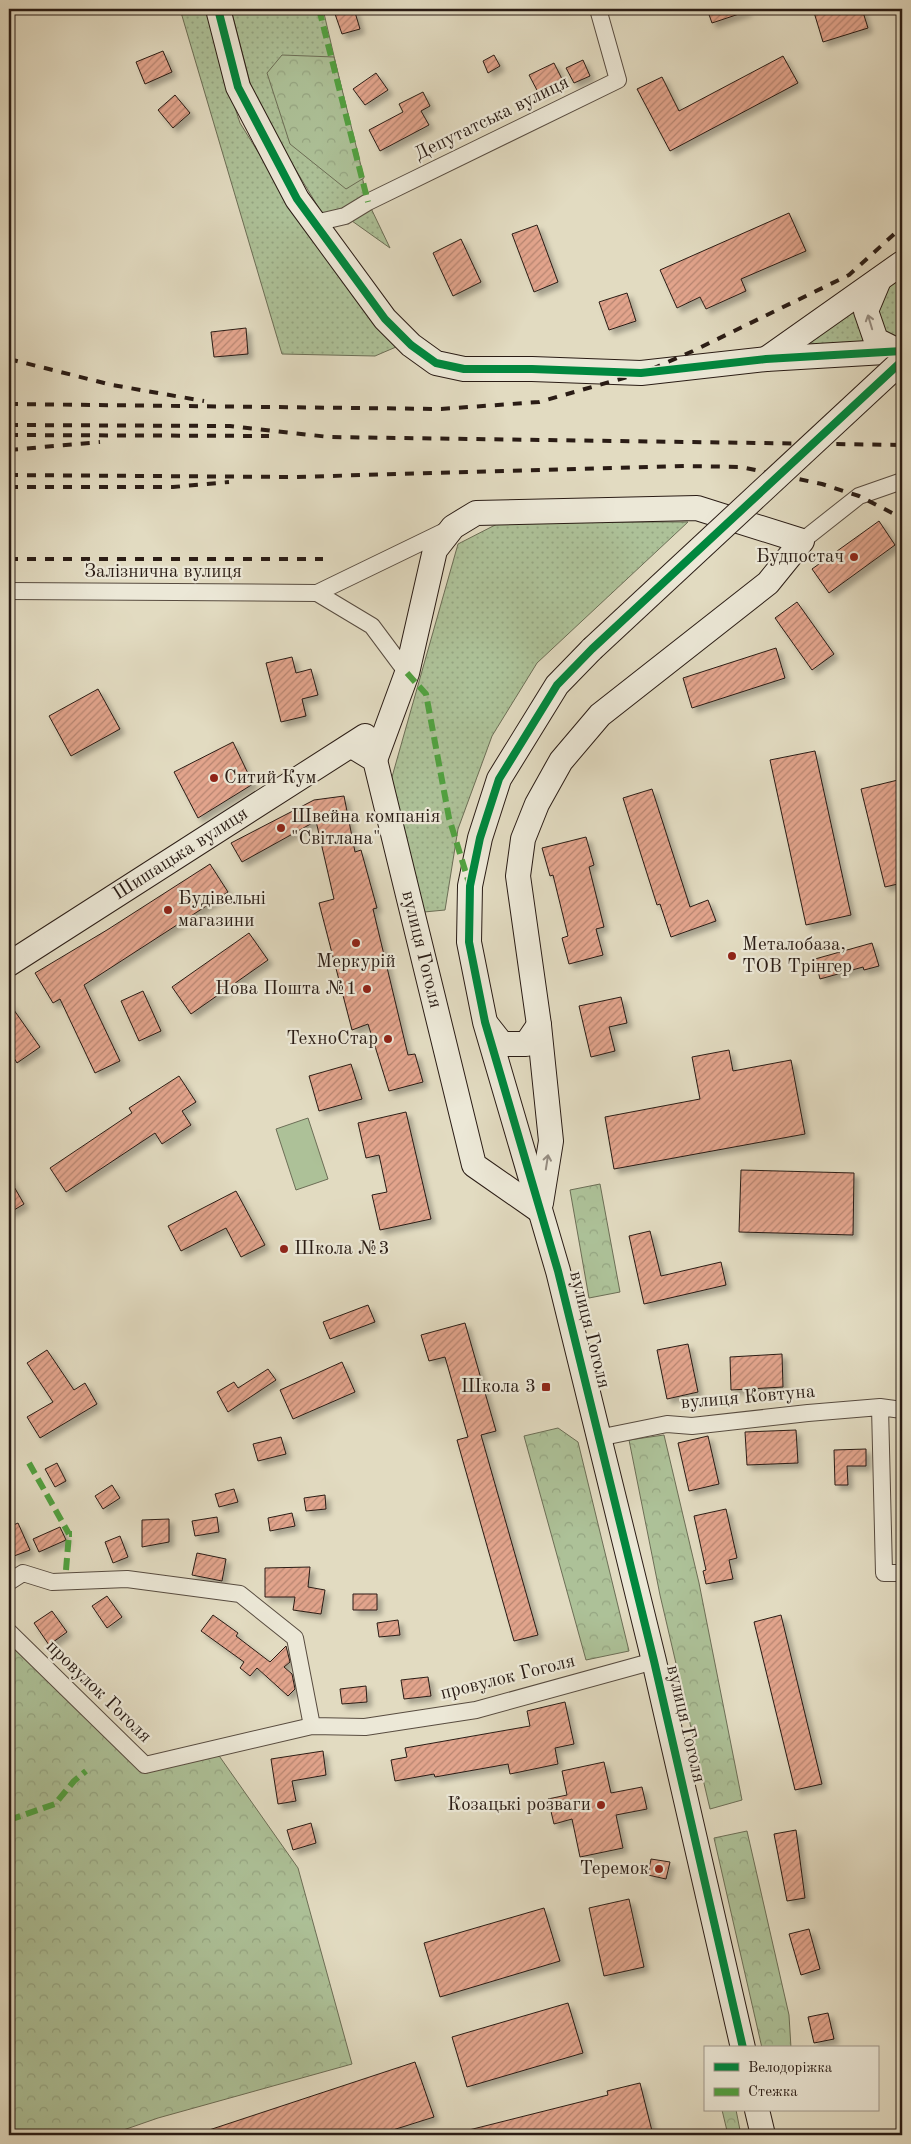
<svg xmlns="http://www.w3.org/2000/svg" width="911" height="2144" font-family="'Old Standard TT',serif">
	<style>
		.grass { fill: url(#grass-dots); stroke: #6c6e56 }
		.forest { fill: url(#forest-crowns); stroke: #6c6e56 }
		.garden { fill: #adc198; stroke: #6c6e56 }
		.building { fill: url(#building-hatch); stroke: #2a1c15; filter: url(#shadow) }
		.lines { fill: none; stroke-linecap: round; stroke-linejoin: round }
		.street-casing { stroke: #584c40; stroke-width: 18 }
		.secondary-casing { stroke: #2a1c15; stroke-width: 26 }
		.street { stroke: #ece8d7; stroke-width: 16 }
		.secondary { stroke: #ece8d7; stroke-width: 24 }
		.rail { stroke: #2a1c15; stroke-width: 4; stroke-dasharray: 9 9; stroke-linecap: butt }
		.secondary-bridge-casing { stroke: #2a1c15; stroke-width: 26; stroke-linecap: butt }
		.secondary-bridge { stroke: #ece8d7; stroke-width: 24 }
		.quiet { stroke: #51a140; stroke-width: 6; stroke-dasharray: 12 6; stroke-linecap: butt }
		.cycleway-casing { stroke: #ece8d7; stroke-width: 11 }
		.cycleway { stroke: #00873e; stroke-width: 8 }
		.oneway { stroke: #958c80 }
		.poi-dot { fill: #8f2418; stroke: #ece8d7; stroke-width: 2 }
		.labels { text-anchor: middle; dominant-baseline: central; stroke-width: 4.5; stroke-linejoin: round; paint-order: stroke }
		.street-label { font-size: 19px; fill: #2a1c15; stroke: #ece8d7 }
		.poi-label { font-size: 19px; fill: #2a1c15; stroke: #ece8d7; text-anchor: end }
	</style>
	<defs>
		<pattern id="grass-dots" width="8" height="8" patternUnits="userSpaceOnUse" patternTransform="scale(1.25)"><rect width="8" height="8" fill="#adc198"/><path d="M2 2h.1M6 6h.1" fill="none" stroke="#95a582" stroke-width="1.8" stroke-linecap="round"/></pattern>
		<pattern id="forest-crowns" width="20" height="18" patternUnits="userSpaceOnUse" patternTransform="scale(1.25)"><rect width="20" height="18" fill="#adc198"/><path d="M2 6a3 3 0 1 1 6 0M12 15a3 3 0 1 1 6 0" fill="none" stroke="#95a582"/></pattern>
		<pattern id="building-hatch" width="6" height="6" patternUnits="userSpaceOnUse" patternTransform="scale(1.25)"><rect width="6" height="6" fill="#e2a48c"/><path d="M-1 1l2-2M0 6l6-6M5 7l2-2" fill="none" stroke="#b78571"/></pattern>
		<filter id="shadow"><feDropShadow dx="4.5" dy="4.5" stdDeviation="2.5" flood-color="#0004"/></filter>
	</defs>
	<rect width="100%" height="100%" fill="#e2dbc1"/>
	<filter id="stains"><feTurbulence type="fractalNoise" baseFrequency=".004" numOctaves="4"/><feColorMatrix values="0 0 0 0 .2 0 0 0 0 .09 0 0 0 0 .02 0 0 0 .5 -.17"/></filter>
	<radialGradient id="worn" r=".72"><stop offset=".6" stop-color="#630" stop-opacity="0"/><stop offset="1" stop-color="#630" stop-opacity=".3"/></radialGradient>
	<path class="grass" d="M 180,9 L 207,9 L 226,80 L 240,123 L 308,232 L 396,347 L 375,356 L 282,354 Z
		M 231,9 L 323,9 L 368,202 L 390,248 L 345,216 L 326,220 L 255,102 Z
		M 902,263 L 902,351 L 766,359 Z
		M 501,522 L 688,522 L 537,663 L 492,736 L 458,829 L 445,910 L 424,912 L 390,784 L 458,544 Z"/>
	<path class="forest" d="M 282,55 L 334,57 L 364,178 L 346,189 L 290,144 L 267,73 Z
		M 600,1184 L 620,1292 L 589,1298 L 570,1190 Z
		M 558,1428 L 578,1442 L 629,1651 L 586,1660 L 524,1436 Z
		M 664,1435 L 699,1583 L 742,1800 L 710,1809 L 660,1595 L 629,1440 Z
		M 9,1632 L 145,1765 L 215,1750 L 298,1868 L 352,2064 L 158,2118 L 109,2135 L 9,2135 Z
		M 747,1831 L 789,2015 L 791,2048 L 762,2048 L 714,1838 Z
		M 722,2110 L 736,2110 L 741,2135 L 728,2135 Z"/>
	<path class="garden" d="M 308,1118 L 328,1179 L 296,1190 L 276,1129 Z"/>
	<path class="building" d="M 354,9 L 360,29 L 342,34 L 335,14 Z
		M 707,9 L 747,9 L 748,11 L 712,23 Z
		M 813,9 L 862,9 L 868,28 L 823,42 Z
		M 163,51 L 172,72 L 145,84 L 136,62 Z
		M 494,55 L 500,66 L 488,73 L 483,61 Z
		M 783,56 L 798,83 L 670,151 L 637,89 L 662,77 L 679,111 Z
		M 583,60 L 590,76 L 574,83 L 566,68 Z
		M 554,63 L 563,81 L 539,94 L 529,75 Z
		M 376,73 L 388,90 L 365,105 L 353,89 Z
		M 423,92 L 430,106 L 421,111 L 429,125 L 380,151 L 369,130 L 403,112 L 399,104 Z
		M 175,95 L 190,113 L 173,128 L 158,110 Z
		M 789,213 L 806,251 L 741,279 L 746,291 L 706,309 L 700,297 L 677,308 L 660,270 Z
		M 537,225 L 558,282 L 534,292 L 512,234 Z
		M 461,239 L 481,282 L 453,296 L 433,253 Z
		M 627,293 L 636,321 L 609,330 L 599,302 Z
		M 246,328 L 248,354 L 214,357 L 211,332 Z
		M 879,521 L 895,545 L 829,593 L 812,569 Z
		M 797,602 L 834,654 L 812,670 L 775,618 Z
		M 776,648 L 785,678 L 692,708 L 683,678 Z
		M 292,657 L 296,673 L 311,669 L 318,695 L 302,699 L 306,716 L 281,722 L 266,663 Z
		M 98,689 L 120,729 L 71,756 L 49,716 Z
		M 233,742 L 253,784 L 198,818 L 174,772 Z
		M 815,751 L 851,915 L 806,925 L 770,760 Z
		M 902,779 L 902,883 L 885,887 L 861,789 Z
		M 652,789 L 690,907 L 708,900 L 716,921 L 671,937 L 660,904 L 657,905 L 623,798 Z
		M 344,796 L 355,852 L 361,850 L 377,908 L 373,909 L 408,1055 L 415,1054 L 423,1082 L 389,1091 L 368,1024 L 352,1030 L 319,903 L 334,899 L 316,821 L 242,862 L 231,843 L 314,800 Z
		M 586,837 L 594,865 L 589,867 L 604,927 L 596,929 L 603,955 L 569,964 L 562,938 L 568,936 L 553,875 L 550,876 L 542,848 Z
		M 210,864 L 228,892 L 84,985 L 120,1061 L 95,1073 L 60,999 L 53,1003 L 35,973 L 107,930 Z
		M 249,933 L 268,960 L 191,1014 L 172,987 Z
		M 872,943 L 879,966 L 864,970 L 863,967 L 820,979 L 815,959 Z
		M 143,991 L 161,1031 L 139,1041 L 121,1001 Z
		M 621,997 L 627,1023 L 609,1027 L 615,1051 L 591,1057 L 579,1006 Z
		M 9,1003 L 40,1047 L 17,1063 L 9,1050 Z
		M 729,1050 L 733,1071 L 791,1060 L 805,1134 L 614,1169 L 605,1117 L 700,1099 L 692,1057 Z
		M 351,1064 L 362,1099 L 319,1111 L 309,1076 Z
		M 179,1076 L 196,1102 L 182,1111 L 191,1125 L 162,1144 L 155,1133 L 66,1192 L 50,1168 L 132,1113 L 129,1108 Z
		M 406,1112 L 431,1219 L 380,1230 L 372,1195 L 387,1192 L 379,1155 L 366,1158 L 358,1123 Z
		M 741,1170 L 854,1173 L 853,1235 L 739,1232 Z
		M 9,1178 L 24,1204 L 9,1213 Z
		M 236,1191 L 265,1245 L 241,1257 L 226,1228 L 181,1251 L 168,1226 Z
		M 650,1231 L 661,1276 L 721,1262 L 726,1285 L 644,1304 L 629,1236 Z
		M 368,1305 L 375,1322 L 330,1339 L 323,1322 Z
		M 465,1323 L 496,1431 L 481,1435 L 538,1635 L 514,1641 L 457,1440 L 468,1437 L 445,1357 L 429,1361 L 421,1335 Z
		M 688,1344 L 698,1392 L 667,1399 L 657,1350 Z
		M 47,1350 L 74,1390 L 85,1383 L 97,1404 L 40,1438 L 27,1417 L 53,1402 L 27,1363 Z
		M 782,1354 L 783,1387 L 731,1390 L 730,1357 Z
		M 342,1362 L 355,1392 L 293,1419 L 280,1390 Z
		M 268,1369 L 276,1380 L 228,1412 L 217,1392 L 234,1382 L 238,1388 Z
		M 796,1430 L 798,1463 L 747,1465 L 745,1432 Z
		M 708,1436 L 719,1484 L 689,1491 L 678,1443 Z
		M 281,1437 L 286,1454 L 258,1461 L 253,1444 Z
		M 866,1449 L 866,1466 L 847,1466 L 848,1485 L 835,1485 L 834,1450 Z
		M 57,1463 L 66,1481 L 55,1487 L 45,1469 Z
		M 112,1485 L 120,1498 L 103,1509 L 95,1496 Z
		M 234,1489 L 238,1502 L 219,1507 L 215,1494 Z
		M 325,1495 L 326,1509 L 306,1511 L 304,1498 Z
		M 726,1509 L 737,1558 L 729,1560 L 733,1579 L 706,1584 L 703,1571 L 706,1570 L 694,1516 Z
		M 292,1513 L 295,1526 L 270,1531 L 268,1518 Z
		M 217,1517 L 219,1532 L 195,1536 L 192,1521 Z
		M 169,1519 L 169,1542 L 142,1547 L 142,1520 Z
		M 18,1523 L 30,1550 L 14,1556 L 9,1543 L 9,1527 Z
		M 60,1527 L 66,1540 L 39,1552 L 33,1539 Z
		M 120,1536 L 128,1557 L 113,1563 L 105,1542 Z
		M 197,1553 L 226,1559 L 222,1581 L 192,1575 Z
		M 310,1567 L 308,1587 L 325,1590 L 321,1614 L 293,1610 L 295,1597 L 265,1597 L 265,1568 Z
		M 353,1594 L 377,1594 L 377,1610 L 353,1610 Z
		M 107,1596 L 122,1617 L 107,1628 L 92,1606 Z
		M 52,1611 L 67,1632 L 49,1645 L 34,1623 Z
		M 213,1615 L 238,1633 L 236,1636 L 270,1662 L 286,1646 L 290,1662 L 284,1667 L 292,1674 L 295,1689 L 288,1696 L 257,1668 L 250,1676 L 240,1668 L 244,1662 L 201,1631 Z
		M 781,1615 L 822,1784 L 795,1790 L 754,1622 Z
		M 398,1620 L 400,1635 L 379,1637 L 377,1623 Z
		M 428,1677 L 431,1696 L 404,1699 L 401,1680 Z
		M 366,1686 L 367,1702 L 342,1704 L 340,1689 Z
		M 565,1702 L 574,1744 L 555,1748 L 558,1764 L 510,1774 L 508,1764 L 435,1777 L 434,1774 L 395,1781 L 391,1760 L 407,1757 L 405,1748 L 530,1726 L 527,1711 Z
		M 323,1751 L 326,1775 L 292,1781 L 296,1801 L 278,1804 L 271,1759 Z
		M 604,1762 L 611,1793 L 642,1787 L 647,1809 L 616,1815 L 623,1848 L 580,1857 L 572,1819 L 554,1824 L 548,1799 L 567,1795 L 562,1771 Z
		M 311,1823 L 316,1843 L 293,1850 L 287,1830 Z
		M 796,1830 L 805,1898 L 787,1901 L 774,1834 Z
		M 651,1859 L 670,1862 L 666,1879 L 648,1875 Z
		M 629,1899 L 644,1967 L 604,1976 L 589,1908 Z
		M 544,1908 L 560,1961 L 440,1997 L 424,1943 Z
		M 809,1929 L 820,1969 L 801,1975 L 789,1934 Z
		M 568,2003 L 583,2053 L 467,2087 L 452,2037 Z
		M 828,2013 L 834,2039 L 814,2043 L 808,2017 Z
		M 415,2062 L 434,2117 L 377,2135 L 200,2135 L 200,2133 Z
		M 640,2083 L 653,2135 L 466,2135 L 465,2131 L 608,2095 L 607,2091 Z"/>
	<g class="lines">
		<defs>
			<path id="street" d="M 315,223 L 345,216 L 368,202 L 618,80 L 598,9
				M 802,541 L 859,496 L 902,481
				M 9,591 L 317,593 L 447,530
				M 317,593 L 372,626 L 407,673
				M 880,1407 L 884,1573 L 902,1573
				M 598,1438 L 667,1424 L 692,1426 L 808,1413 L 880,1407 L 902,1410
				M 9,1582 L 23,1573 L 52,1582 L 127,1579 L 240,1594 L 295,1638 L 312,1726
				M 9,1632 L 145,1765 L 312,1726 L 365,1727 L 476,1710 L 654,1661"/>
			<g id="secondary">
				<path d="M 218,9 L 238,87 L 297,199 L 385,319 L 411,345 L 436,363 L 464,369 L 532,369 L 641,373 L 766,359 L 902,351"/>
				<path d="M 879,280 L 866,311 L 876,340 L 898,351"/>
				<path d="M 766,359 L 902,263"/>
				<path d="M 592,649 L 557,685 L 499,779 L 480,838 L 470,886 L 469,942 L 485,1022 L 558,1271 L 654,1661 L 743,2048"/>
				<path id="s1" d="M 352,746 L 375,760 L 474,1165 L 540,1211"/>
				<path d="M 375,760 L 407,673 L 435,550 L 453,527 L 476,513 L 697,508 L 802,541 L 768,583 L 600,715 L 561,761 L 537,804 L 523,839 L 518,876 L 539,1025 L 551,1141 L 541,1203"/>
				<path id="s2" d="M 9,964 L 365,736"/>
				<path d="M 487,1025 L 502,1044 L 526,1044 L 539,1025"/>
				<path d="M 757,2110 L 763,2135"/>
			</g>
		</defs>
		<use href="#street" class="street-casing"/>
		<use href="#secondary" class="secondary-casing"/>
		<use href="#street" class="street"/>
		<use href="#secondary" class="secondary"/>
		<path class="rail" d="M 9,359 L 112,385 L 204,401
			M 9,404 L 441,409 L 539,402 L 645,372 L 693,351 L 849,275 L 902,227
			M 9,425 L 230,426 L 329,437 L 902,445
			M 9,435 L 269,436
			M 9,450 L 100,442
			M 9,475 L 293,477 L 685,466 L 741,467 L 822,484 L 859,496 L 902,518
			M 9,487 L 173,487 L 229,482
			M 9,559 L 323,559"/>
		<defs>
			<path id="secondary-bridge" d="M 592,649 L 902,361"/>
		</defs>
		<use href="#secondary-bridge" class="secondary-bridge-casing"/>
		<use href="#secondary-bridge" class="secondary-bridge"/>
		<path class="quiet" d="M 319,9 L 368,202
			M 407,673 L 426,694 L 449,818 L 469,883
			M 29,1463 L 69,1534
			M 66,1570 L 69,1534 L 72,1534
			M 9,1820 L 55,1804 L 74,1781 L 86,1771"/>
		<defs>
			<path id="cycleway" d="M 218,9 L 238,87 L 297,199 L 385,319 L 411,345 L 436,363 L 464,369 L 532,369 L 641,373 L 766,359 L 902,351
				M 743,2048 L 654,1661 L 558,1271 L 485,1022 L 469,942 L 470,886 L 480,838 L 499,779 L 557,685 L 592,649 L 902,361"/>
		</defs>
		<use href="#cycleway" class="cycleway-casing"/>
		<use href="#cycleway" class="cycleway"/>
	</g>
	<defs><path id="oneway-shaft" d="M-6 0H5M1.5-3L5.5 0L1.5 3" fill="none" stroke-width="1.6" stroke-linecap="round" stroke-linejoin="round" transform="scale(1.25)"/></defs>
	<g class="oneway">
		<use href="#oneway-shaft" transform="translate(870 322) rotate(-107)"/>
		<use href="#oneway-shaft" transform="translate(547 1162) rotate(-81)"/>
	</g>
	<g class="poi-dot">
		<circle cx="854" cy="557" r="5"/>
		<circle cx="214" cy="778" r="5"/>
		<circle cx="281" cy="828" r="5"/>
		<circle cx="168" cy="910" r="5"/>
		<circle cx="356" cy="943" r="5"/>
		<circle cx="732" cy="956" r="5"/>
		<circle cx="367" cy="989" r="5"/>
		<circle cx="388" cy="1039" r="5"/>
		<circle cx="284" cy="1249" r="5"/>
		<rect x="541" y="1382" width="10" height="10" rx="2.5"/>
		<circle cx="601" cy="1805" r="5"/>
		<circle cx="659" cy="1869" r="5"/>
	</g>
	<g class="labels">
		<g class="street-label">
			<text transform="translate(492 119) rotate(-26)">Депутатська вулиця</text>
			<text x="163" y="572">Залізнична вулиця</text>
			<text stroke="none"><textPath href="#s2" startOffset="204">Шишацька вулиця</textPath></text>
			<text stroke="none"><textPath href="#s1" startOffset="222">вулиця Гоголя</textPath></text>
			<text transform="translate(589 1330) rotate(76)">вулиця Гоголя</text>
			<text transform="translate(748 1398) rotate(-5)">вулиця Ковтуна</text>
			<text transform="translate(508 1678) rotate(-14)">провулок Гоголя</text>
			<text transform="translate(98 1692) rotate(44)">провулок Гоголя</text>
			<text transform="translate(685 1724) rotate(77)">вулиця Гоголя</text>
		</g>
		<g class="poi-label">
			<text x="844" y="557">Будпостач</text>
			<text x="224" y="778" text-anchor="start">Ситий Кум</text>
			<text x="291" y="817" text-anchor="start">Швейна компанія<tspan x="291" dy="22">"Світлана"</tspan></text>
			<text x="178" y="899" text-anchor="start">Будівельні<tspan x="178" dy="22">магазини</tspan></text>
			<text x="742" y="945" text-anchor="start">Металобаза,<tspan x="742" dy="22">ТОВ Трінгер</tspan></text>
			<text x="356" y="962" text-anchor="middle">Меркурій</text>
			<text x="357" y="989">Нова Пошта №1</text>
			<text x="378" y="1039">ТехноСтар</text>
			<text x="294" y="1249" text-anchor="start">Школа №3</text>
			<text x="536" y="1387">Школа 3</text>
			<text x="591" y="1805">Козацькі розваги</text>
			<text x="649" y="1869">Теремок</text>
		</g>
	</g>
	<rect width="911" height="2144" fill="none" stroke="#e2dbc1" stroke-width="30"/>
	<rect x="10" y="10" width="891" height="2124" fill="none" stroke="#2a1c15" stroke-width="2.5"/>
	<rect x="15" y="15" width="881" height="2114" fill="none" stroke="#2a1c15"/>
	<rect x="704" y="2046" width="175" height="65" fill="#ece8d7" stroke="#9e9689"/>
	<rect x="714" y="2063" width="25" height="8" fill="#00873e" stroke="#9e9689"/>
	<text x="748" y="2072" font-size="15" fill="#2a1c15">Велодоріжка</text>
	<rect x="714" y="2088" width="25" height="8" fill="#51a140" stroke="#9e9689"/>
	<text x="748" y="2096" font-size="15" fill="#2a1c15">Стежка</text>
	<rect width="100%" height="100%" filter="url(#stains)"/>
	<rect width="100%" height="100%" fill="url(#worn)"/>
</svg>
